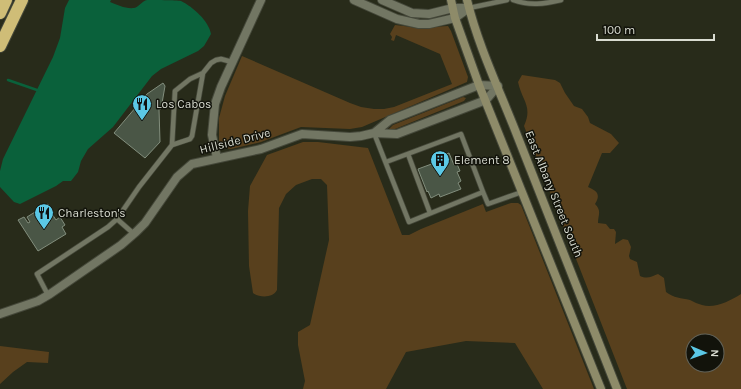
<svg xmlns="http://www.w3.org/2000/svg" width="741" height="389" font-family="Karla,sans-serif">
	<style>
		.green { fill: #58401d; fill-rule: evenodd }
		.water { fill: #0a613b }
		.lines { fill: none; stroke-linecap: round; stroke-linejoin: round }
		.stream { stroke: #0a613b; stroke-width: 2.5 }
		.building { fill: #4a5646; stroke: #828e7d }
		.service-casing { stroke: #45483a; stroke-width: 6 }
		.tertiary-casing { stroke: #45483a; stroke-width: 10 }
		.secondary-casing { stroke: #45483a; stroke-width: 10 }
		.motorway-casing { stroke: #45483a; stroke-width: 14 }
		.service { stroke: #727663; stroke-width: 4.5 }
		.tertiary { stroke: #727663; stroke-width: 8 }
		.secondary { stroke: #8e8b69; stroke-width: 8 }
		.motorway { stroke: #cfbd77; stroke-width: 12 }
		.labels { text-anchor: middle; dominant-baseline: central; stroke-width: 3; stroke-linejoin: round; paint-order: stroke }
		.poi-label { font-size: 12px; fill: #d9dcd1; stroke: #12130b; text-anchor: start }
		.street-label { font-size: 12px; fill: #d9dcd1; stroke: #12130b }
	</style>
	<rect width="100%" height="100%" fill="#282b1a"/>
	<path class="green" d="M 395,25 L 404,26 L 417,28 L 448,26 L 451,31 L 468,77 L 467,82 L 362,127 L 350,129 L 301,127 L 261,142 L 231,149 L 225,148 L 219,141 L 219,118 L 225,96 L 242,56 L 350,103 L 361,107 L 374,109 L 384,109 L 394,107 L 452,84 L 440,54 L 396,35 L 394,41 L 391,40 L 392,37 L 390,34 Z
		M 522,75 L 555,80 L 560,83 L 565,93 L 574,106 L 582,109 L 588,117 L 590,123 L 611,134 L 619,143 L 610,153 L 602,153 L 588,187 C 597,191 601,194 595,204 C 602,211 598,215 598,223 L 606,224 L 610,229 L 614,229 L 616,232 L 615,244 L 623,239 L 628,240 L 631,247 L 629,256 L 630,259 L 637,262 L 640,276 C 647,279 651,277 658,274 L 664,278 L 666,292 C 674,298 681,298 690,300 C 694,302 698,304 702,305 C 714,309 730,301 741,294 L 741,389 L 627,389 L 524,126 C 533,106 522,101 518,82 ZM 693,341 L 717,341 L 717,365 L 693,365 Z
		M 463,97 L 466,98 L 464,101 L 395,129 L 389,129 L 393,125 Z
		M 303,142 L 318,142 L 368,148 L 402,235 L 409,235 L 421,229 L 483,204 L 486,212 L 511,203 L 518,203 L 521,205 L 594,389 L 543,389 L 515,343 L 466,341 L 406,352 L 386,389 L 303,389 L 305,381 L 298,345 L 298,332 L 310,325 L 329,240 L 327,185 L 321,179 L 312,179 L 296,185 L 286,194 L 279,208 L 277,290 C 273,298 260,298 253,293 L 249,266 L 248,211 L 250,186 L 267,155 Z
		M 0,346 L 49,352 L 48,363 L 27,362 L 13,372 L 0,384 Z"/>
	<path class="water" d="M 69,0 L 111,0 L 110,2 C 117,5 126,9 134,8 C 139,7 142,1 147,0 C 152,0 177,0 181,1 C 193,7 209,21 211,34 L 204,46 L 198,51 L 161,69 L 152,76 L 113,127 L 88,149 L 81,161 L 78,172 L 71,181 L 63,181 L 56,186 L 20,204 L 14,202 L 0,187 L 0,171 L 3,159 L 53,57 L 60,38 L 65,8 Z"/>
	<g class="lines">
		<path class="stream" d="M 8,80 L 37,90"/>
	</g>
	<path class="building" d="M 163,83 L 165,86 L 161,109 L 159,109 L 160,142 L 145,158 L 114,133 L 147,94 Z
		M 449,153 L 454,165 L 457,164 L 460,171 L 457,172 L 461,181 L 458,183 L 461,189 L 440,197 L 439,194 L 431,198 L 428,191 L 427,192 L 418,169 L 437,162 L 435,158 Z
		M 48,204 L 53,212 L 52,214 L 56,220 L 60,217 L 65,225 L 62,227 L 66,234 L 38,251 L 18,220 L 24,217 L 28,223 L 30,222 L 27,217 Z"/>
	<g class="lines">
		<defs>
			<path id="service" d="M 513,0 C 530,6 544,4 561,0
				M 469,8 L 507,0
				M 374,133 L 409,222 L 483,192 L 461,134 L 386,162
				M 172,145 L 190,139 L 192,136 L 203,73
				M 408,154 L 430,213
				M 483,192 L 488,204 L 522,192
				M 134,234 L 117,219 L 139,187 L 172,145 L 175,91 L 190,79 L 203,73 L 211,63 L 216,60 L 221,59 L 232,62
				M 48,295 L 37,274 L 108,227 L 117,219"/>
			<path id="tertiary" d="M 354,0 L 397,19 L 419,24 L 429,24 L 455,18 L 469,8
				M 382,0 L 412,13 L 429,14 L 453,8 L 469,8
				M 374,133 L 397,134 L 486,100 L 498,86
				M 217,158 L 212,135 L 215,104 L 221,87 L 261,0
				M 0,314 L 38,301 L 50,294 L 121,245 L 136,232 L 145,223 L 177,177 L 192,164 L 261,149 L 302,134 L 350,137 L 361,136 L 374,133 L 390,120 L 479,85 L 498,86"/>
			<path id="secondary" d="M 451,0 L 455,18 L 479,85 L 601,389
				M 467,0 C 478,45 498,87 515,130 C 549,217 584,303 617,389"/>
			<path id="motorway" d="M 0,13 L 6,0
				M 0,46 L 22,0"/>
		</defs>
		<use href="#service" class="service-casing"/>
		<use href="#tertiary" class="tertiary-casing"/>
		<use href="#secondary" class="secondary-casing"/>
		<use href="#motorway" class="motorway-casing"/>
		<use href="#service" class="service"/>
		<use href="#tertiary" class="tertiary"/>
		<use href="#secondary" class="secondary"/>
		<use href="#motorway" class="motorway"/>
	</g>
	<defs>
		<symbol id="restaurant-pin" viewBox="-11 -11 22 30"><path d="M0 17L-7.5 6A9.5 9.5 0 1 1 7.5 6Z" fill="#5bc8e6" stroke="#12130b"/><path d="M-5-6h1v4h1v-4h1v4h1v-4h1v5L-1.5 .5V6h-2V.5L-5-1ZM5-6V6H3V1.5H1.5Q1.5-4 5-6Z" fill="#111"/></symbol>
		<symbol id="building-pin" viewBox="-11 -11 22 30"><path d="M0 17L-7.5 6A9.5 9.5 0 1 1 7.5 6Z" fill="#5bc8e6" stroke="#12130b"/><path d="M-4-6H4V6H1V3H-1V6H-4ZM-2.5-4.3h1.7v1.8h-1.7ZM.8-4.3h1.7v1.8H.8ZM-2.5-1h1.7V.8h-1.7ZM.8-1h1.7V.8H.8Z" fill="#111"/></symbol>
	</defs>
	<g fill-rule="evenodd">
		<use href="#restaurant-pin" x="131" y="93" width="22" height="30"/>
		<use href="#building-pin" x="429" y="149" width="22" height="30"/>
		<use href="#restaurant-pin" x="33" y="202" width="22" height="30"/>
	</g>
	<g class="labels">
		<g class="poi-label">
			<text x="156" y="104">Los Cabos</text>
			<text x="454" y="160">Element 8</text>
			<text x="58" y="213">Charleston's</text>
		</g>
		<g class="street-label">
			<text transform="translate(235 141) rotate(-14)">Hillside Drive</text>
			<text transform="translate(554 194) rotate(68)">East Albany Street South</text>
		</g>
	</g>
	<g transform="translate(705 353) rotate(92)"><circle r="19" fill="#12130b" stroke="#62635a"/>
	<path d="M0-3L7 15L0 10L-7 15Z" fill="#5bc8e6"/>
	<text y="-6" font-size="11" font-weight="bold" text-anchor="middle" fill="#d9dcd1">N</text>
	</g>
	<path d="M597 34v6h117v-6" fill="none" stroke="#d9dcd1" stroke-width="2"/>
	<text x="603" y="34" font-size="12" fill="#d9dcd1" stroke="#12130b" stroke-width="3" paint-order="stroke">100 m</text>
</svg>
